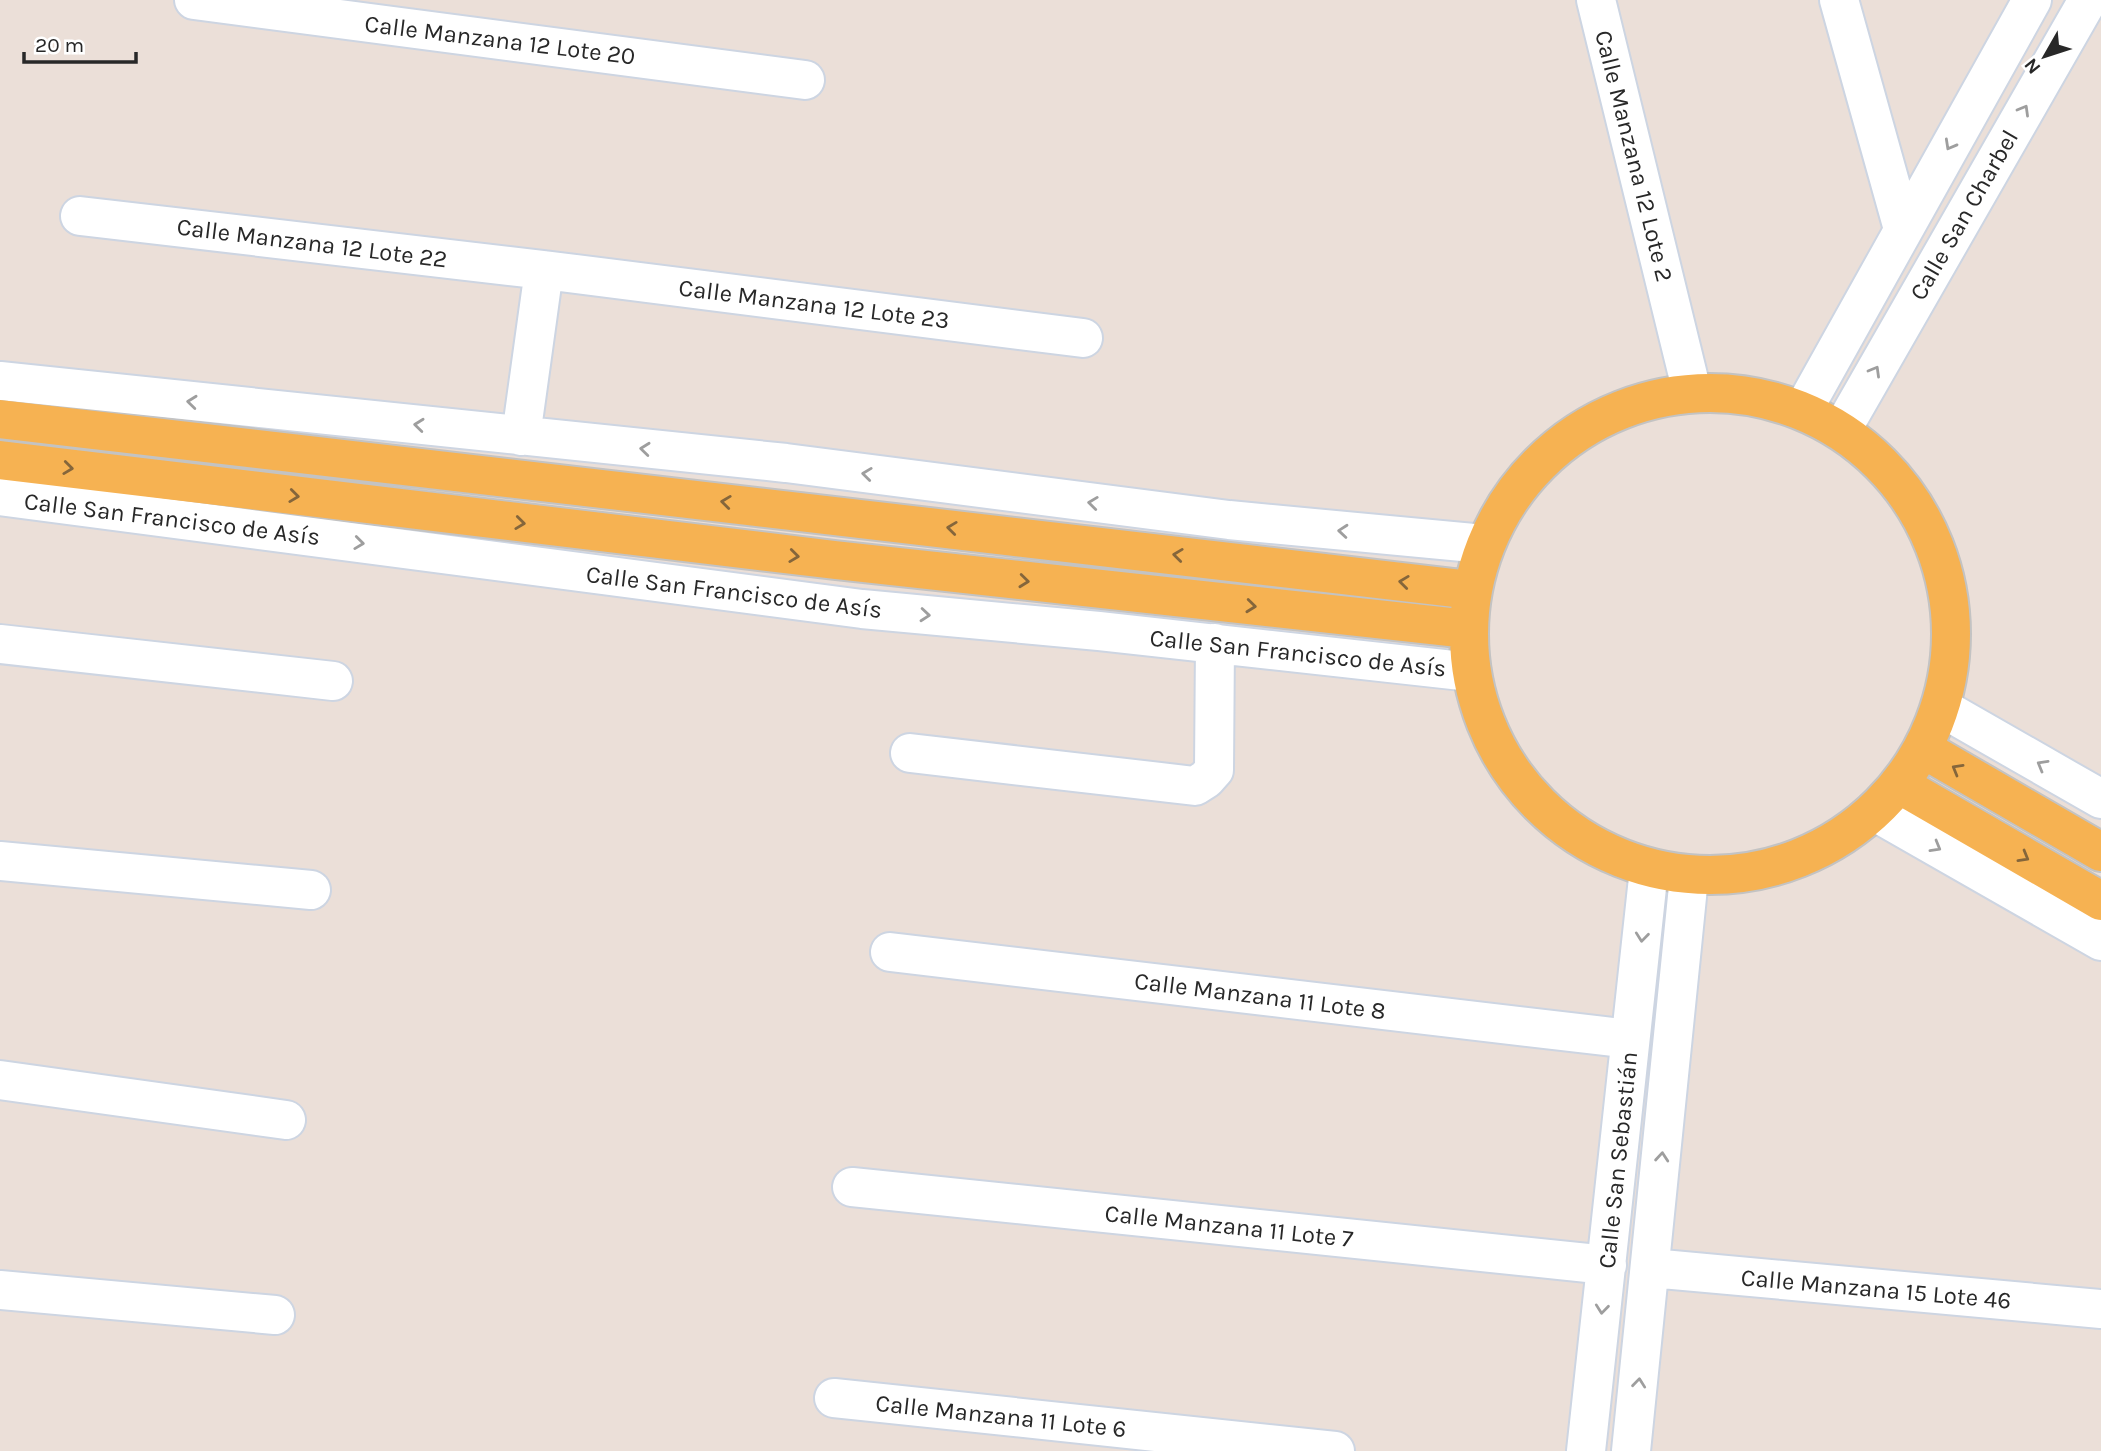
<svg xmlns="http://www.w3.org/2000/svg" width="2101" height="1451" font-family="Karla,sans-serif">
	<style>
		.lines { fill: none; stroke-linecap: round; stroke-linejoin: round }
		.minor-casing { stroke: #cdd5e2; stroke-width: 42 }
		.major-casing { stroke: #c3c3c3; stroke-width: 42 }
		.minor { stroke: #fff; stroke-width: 38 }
		.major { stroke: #f6b252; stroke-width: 38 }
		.oneway { stroke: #9e9e9e }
		.oneway2 { stroke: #85663b }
		.labels { text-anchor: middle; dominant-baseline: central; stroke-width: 5; stroke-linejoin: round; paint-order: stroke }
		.street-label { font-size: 24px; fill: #282828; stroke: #fff }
	</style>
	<rect width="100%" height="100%" fill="#ebdfd8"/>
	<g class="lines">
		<defs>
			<path id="minor" d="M 194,0 L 805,80
				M 1596,0 L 1692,392
				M 1839,0 L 1903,229
				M 80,216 L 544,270 L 1083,338
				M 0,381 L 786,463 L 1229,520 L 1484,544
				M 1803,410 L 2032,0
				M 1841,431 L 2088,0
				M 521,436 L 544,270
				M 0,496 L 862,609 L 1099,631 L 1471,672
				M 0,644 L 333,681
				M 1942,708 L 2101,799
				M 910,753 L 1195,786 L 1206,779 L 1214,770 L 1215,643
				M 1877,813 L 2101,941
				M 0,861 L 311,890
				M 890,952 L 1630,1039
				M 0,1080 L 286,1120
				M 852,1187 L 1607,1265
				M 1651,1268 L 2101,1309
				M 0,1290 L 275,1315
				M 834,1398 L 1335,1451
				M 1586,1451 L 1649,869
				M 1631,1451 L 1689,877"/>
			<path id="major" d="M1469 634a241 241 0 1 1 482 0a241 241 0 1 1-482 0Z
				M 0,419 L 1471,590
				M 0,460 L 835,560 L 1468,629
				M 1925,750 L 2101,852
				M 1902,786 L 2101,901"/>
		</defs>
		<use href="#minor" class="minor-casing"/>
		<use href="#major" class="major-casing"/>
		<use href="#minor" class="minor"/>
		<use href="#major" class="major"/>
	</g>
	<defs><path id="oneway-chevron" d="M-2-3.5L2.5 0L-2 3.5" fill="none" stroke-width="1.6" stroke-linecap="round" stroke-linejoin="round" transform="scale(1.75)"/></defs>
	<g class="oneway">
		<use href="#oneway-chevron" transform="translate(2024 110) rotate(-60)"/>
		<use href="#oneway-chevron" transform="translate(1950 145) rotate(119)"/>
		<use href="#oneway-chevron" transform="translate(1875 371) rotate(-60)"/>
		<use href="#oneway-chevron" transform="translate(192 402) rotate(-174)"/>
		<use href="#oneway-chevron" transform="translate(419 425) rotate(-174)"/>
		<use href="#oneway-chevron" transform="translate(645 449) rotate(-174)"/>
		<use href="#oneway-chevron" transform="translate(867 474) rotate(-173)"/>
		<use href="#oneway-chevron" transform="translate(1093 503) rotate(-173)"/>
		<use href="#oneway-chevron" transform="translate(1343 531) rotate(-175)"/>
		<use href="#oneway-chevron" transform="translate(359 543) rotate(7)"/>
		<use href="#oneway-chevron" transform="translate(925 615) rotate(5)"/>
		<use href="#oneway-chevron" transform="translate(2042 765) rotate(-150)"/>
		<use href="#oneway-chevron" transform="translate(1936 847) rotate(30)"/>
		<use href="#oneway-chevron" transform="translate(1642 937) rotate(96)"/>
		<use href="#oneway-chevron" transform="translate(1662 1157) rotate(-85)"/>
		<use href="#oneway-chevron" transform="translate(1602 1309) rotate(96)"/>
		<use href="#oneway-chevron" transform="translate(1639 1383) rotate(-84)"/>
	</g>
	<g class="oneway2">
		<use href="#oneway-chevron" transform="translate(68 468) rotate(7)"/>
		<use href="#oneway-chevron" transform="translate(294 496) rotate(7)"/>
		<use href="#oneway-chevron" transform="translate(726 502) rotate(-173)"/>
		<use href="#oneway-chevron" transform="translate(520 523) rotate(7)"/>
		<use href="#oneway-chevron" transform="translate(952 528) rotate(-173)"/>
		<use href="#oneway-chevron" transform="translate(1178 555) rotate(-173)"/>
		<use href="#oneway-chevron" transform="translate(794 556) rotate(7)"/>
		<use href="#oneway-chevron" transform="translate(1024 581) rotate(6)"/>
		<use href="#oneway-chevron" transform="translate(1404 582) rotate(-173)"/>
		<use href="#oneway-chevron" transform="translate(1251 606) rotate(6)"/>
		<use href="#oneway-chevron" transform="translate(1957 769) rotate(-150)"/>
		<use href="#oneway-chevron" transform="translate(2024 857) rotate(30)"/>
	</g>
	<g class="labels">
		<g class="street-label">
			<text transform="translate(500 40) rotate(7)">Calle Manzana 12 Lote 20</text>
			<text transform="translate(1634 156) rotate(76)">Calle Manzana 12 Lote 2</text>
			<text transform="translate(1964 215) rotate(-60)">Calle San Charbel</text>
			<text transform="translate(312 243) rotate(7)">Calle Manzana 12 Lote 22</text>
			<text transform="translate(814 304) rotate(7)">Calle Manzana 12 Lote 23</text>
			<text transform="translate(172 519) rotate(7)">Calle San Francisco de Asís</text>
			<text transform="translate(734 592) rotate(7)">Calle San Francisco de Asís</text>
			<text transform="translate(1298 653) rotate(6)">Calle San Francisco de Asís</text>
			<text transform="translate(1260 996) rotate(7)">Calle Manzana 11 Lote 8</text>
			<text transform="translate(1618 1160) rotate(-84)">Calle San Sebastián</text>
			<text transform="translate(1229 1226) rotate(6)">Calle Manzana 11 Lote 7</text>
			<text transform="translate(1876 1289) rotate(5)">Calle Manzana 15 Lote 46</text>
			<text transform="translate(1001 1416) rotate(6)">Calle Manzana 11 Lote 6</text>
		</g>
	</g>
	<g transform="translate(2045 56) rotate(231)" stroke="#ffffff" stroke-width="5" paint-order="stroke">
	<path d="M0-5L12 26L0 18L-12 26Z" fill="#282828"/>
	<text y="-10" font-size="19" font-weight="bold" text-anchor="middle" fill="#282828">N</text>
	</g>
	<path d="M24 52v10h112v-10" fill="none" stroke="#282828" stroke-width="3.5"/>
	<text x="35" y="52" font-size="21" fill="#282828" stroke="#ffffff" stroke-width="5" paint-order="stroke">20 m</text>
</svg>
